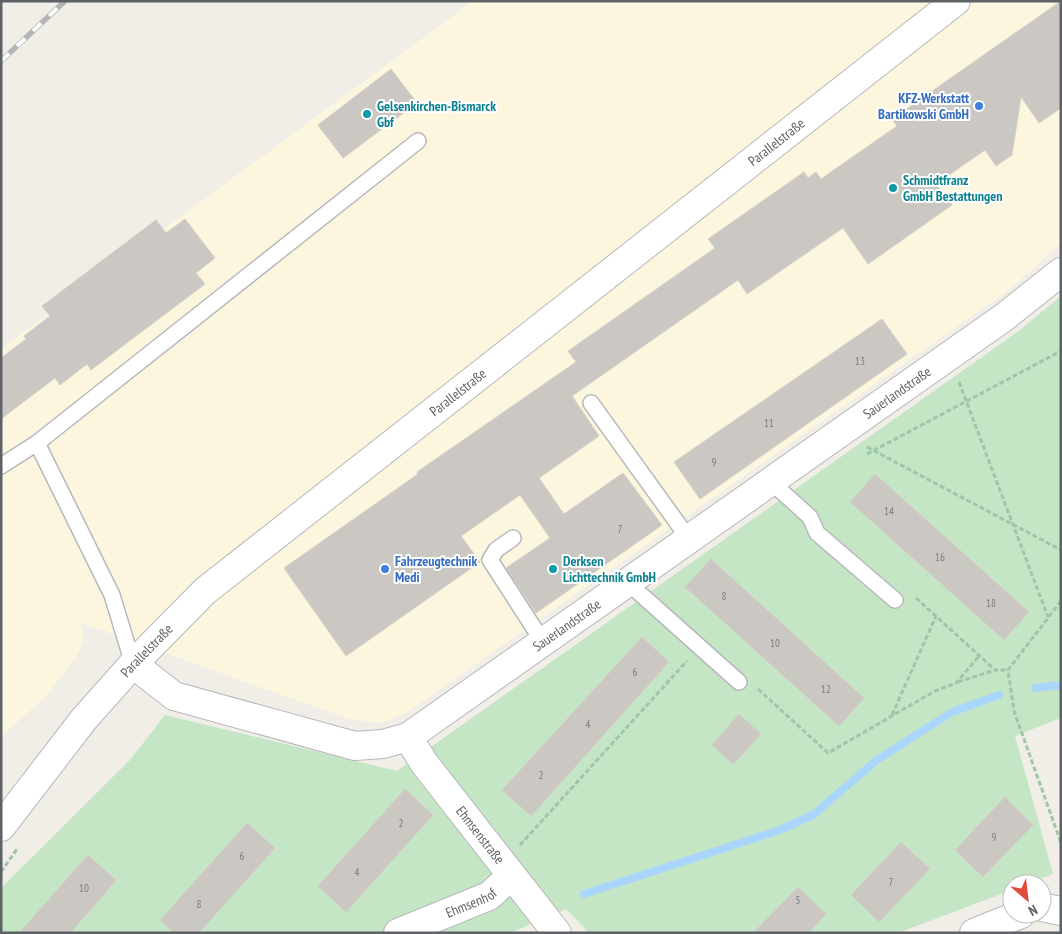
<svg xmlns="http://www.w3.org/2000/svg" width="1062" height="934" font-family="'PT Sans Narrow',sans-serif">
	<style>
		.commercial { fill: #fdf6de }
		.green { fill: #c4e6c5 }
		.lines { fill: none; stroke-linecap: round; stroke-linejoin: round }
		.stream { stroke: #aad6fc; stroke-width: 8 }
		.building { fill: #cbc8c4; stroke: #d4d0c5 }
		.service-casing { stroke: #b7b8bc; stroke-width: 18 }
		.minor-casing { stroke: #b7b8bc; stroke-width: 30 }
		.path { stroke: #9ec6aa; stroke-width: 3; stroke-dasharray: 5 2.5; stroke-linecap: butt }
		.service { stroke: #fff; stroke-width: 15 }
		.minor { stroke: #fff; stroke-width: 28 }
		.rail-casing { stroke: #b5b5b6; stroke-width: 5.5 }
		.rail { stroke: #fff; stroke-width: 4; stroke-dasharray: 11; stroke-linecap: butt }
		.shop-dot { fill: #3f7fe0; stroke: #fff; stroke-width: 2 }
		.culture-dot { fill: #0f9aa8; stroke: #fff; stroke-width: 2 }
		.labels { text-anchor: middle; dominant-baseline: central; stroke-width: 4; stroke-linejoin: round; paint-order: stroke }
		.number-label { font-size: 11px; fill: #797b7e }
		.shop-label { font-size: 14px; font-weight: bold; fill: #366cbe; stroke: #fff; text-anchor: end }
		.culture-label { font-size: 14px; font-weight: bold; fill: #0d838f; stroke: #fff; text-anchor: start }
		.street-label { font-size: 14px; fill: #5e6166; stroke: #fff }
	</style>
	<rect width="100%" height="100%" fill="#f0eee7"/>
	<path class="commercial" d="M 473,1 L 1061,1 L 1061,243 L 1009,290 L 409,711 L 382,723 L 352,720 L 81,623 L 84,640 L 77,655 L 48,694 L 1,737 L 1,349 Z"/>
	<path class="green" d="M 1061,296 L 1061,718 L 1015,736 L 1053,874 L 1027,884 L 1012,884 L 1012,890 L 898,933 L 589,933 L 566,909 L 510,933 L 1,933 L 1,888 L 130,760 L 165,715 L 397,771 L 1020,330 Z"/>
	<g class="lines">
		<path class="stream" d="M 1035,688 L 1061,685
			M 584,894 L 780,830 L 813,815 L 877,760 L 952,712 L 999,695"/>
	</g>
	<path class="building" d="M 1061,1 L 1061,108 L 1039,123 L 1021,97 L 1012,155 L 996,166 L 985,150 L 936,184 L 952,205 L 868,264 L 843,228 L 747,294 L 738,280 L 572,396 L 599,436 L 539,478 L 564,514 L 623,473 L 662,525 L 536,613 L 506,568 L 550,538 L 520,495 L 461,536 L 480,562 L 346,656 L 284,568 L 418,474 L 417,472 L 576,362 L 568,351 L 715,248 L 708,239 L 804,172 L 808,178 L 816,172 L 821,179 L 897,126 L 892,119 Z
		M 391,69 L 417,103 L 343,158 L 318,125 Z
		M 185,219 L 215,258 L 196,273 L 205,284 L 91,370 L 87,364 L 60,385 L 55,378 L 1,419 L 1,358 L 26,339 L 24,336 L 50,316 L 42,306 L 156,220 L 166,233 Z
		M 882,319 L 907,354 L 700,499 L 674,462 Z
		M 875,474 L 1029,612 L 1004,640 L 850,502 Z
		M 711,559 L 864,698 L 839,726 L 685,587 Z
		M 642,637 L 669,662 L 531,816 L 502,790 Z
		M 739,714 L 761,734 L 733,765 L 712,745 Z
		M 405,789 L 433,815 L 346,912 L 318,886 Z
		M 1005,797 L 1033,825 L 983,877 L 955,850 Z
		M 247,823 L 275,848 L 199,933 L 174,933 L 160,920 Z
		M 901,842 L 930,869 L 879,922 L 851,895 Z
		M 88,855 L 116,880 L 102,897 L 70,933 L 19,933 Z
		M 798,887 L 826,914 L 808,933 L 753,933 Z"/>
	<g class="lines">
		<defs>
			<path id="service" d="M 591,403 L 689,539
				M 1,466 L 37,443
				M 771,482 L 810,517 L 817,533 L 895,600
				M 513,538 L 496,550 L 490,560 L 543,642
				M 627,582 L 739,682
				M 133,664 L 112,595 L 37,443 L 418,141"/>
			<g id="minor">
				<path id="s1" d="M 133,664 L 174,696 L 355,746 L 383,744 L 408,737 L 1003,318 L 1061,272"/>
				<path id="s2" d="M 408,737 L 424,763 L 557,933"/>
				<path id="s3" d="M 1,827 L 84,719 L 133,664 L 205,591 L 956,1"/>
				<path d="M 1042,907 L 1061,911"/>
				<path id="s4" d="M 398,933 L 489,896 L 511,876"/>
				<path d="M 974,933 L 1021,914"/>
			</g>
		</defs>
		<use href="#service" class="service-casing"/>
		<use href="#minor" class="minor-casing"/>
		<path class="path" d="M 959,382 L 1048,617
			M 867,447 L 1061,550
			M 867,454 L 1061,351
			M 916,598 L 995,670 L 1008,670
			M 1061,601 L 1008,670 L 1014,711 L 1061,843
			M 958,682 L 995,670
			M 758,689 L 828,753 L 935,691 L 956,683 L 980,655
			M 892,715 L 936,616
			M 520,845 L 687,661
			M 1,872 L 17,849"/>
		<use href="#service" class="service"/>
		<use href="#minor" class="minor"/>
		<defs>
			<path id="rail" d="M 1,61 L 65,1"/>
		</defs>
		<use href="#rail" class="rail-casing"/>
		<use href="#rail" class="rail"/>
	</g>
	<g class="shop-dot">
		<circle cx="979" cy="106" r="5"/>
		<circle cx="385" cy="569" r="5"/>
	</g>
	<g class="culture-dot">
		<circle cx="367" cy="114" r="5"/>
		<circle cx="893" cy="188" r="5"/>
		<circle cx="553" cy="569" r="5"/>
	</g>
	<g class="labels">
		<g class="number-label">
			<text x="860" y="361">13</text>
			<text x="769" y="423">11</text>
			<text x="714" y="462">9</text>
			<text x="889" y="511">14</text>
			<text x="620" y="529">7</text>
			<text x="940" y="557">16</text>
			<text x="724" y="596">8</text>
			<text x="991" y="603">18</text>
			<text x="775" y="643">10</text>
			<text x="635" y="672">6</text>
			<text x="826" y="689">12</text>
			<text x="588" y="724">4</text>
			<text x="541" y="775">2</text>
			<text x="401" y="823">2</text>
			<text x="994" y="837">9</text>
			<text x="242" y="856">6</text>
			<text x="357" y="872">4</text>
			<text x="891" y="882">7</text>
			<text x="84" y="888">10</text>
			<text x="798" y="900">5</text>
			<text x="199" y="904">8</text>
		</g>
		<g class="shop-label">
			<text x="969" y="98">KFZ-Werkstatt<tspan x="969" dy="16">Bartikowski GmbH</tspan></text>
			<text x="395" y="561" text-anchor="start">Fahrzeugtechnik<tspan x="395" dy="16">Medi</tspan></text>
		</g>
		<g class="culture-label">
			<text x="377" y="106">Gelsenkirchen-Bismarck<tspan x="377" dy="16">Gbf</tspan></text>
			<text x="903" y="180">Schmidtfranz<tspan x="903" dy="16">GmbH Bestattungen</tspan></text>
			<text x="563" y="561">Derksen<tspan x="563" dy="16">Lichttechnik GmbH</tspan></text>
		</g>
		<g class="street-label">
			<text stroke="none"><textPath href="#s3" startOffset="1039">Parallelstraße</textPath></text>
			<text stroke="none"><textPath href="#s1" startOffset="892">Sauerlandstraße</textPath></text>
			<text stroke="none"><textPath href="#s3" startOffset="634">Parallelstraße</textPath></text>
			<text stroke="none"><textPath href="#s1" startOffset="488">Sauerlandstraße</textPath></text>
			<text stroke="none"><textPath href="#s3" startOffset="229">Parallelstraße</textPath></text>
			<text stroke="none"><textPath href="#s2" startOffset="122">Ehmsenstraße</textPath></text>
			<text stroke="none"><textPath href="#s4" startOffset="79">Ehmsenhof</textPath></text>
		</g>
	</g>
	<rect width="1062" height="934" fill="none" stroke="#5e6166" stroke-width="5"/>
	<g transform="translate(1027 899) rotate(152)"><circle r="24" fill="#ffffff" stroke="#bfc0c2"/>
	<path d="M0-4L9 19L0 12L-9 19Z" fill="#e34b39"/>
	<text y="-8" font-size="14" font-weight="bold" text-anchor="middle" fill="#5e6166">N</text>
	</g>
</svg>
